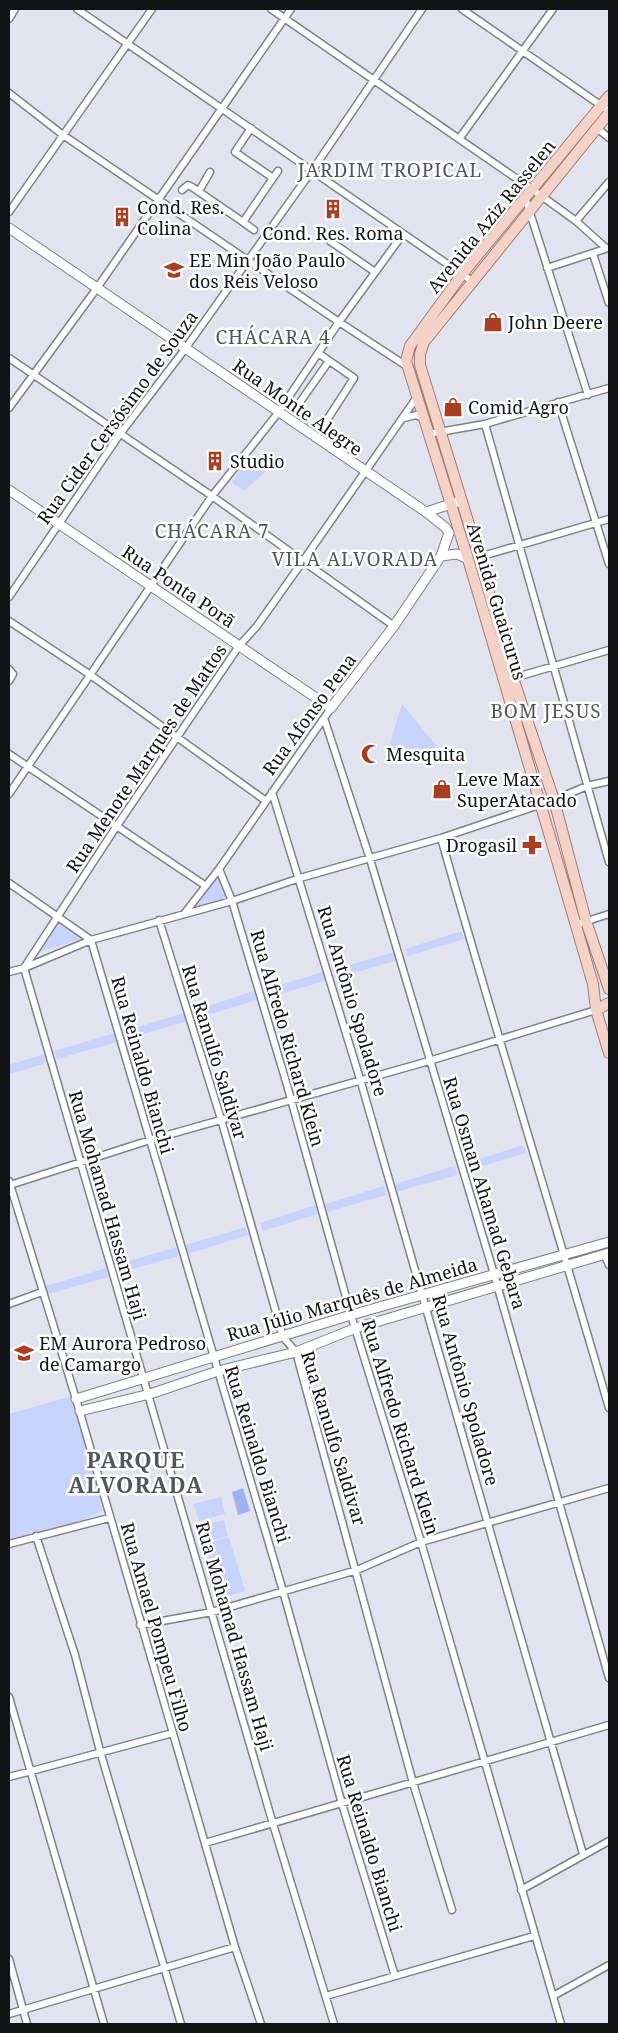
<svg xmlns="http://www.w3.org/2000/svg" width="618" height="2033" font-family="'Noto Serif',serif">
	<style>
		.green { fill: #c7d3fb }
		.water { fill: #9fb2ee }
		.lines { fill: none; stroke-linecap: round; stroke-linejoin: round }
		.street-casing { stroke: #7e8189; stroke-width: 9 }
		.secondary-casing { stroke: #7e8189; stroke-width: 11 }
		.primary-casing { stroke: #a17b71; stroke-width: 12 }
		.street { stroke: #fff; stroke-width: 6 }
		.secondary { stroke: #fff; stroke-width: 9 }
		.primary { stroke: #f5d2c8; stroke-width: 10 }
		.labels { text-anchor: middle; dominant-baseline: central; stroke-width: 5; stroke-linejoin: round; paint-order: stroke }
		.poi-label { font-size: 18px; fill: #111215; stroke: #fff; text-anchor: start }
		.street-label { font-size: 18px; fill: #111215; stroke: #fff }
		.neighbourhood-label { font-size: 19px; letter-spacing: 1px; fill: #54565e; stroke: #fff }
		.district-label { font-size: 22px; font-weight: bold; letter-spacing: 1px; fill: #54565e; stroke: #fff }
	</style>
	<rect width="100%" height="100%" fill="#e1e4ee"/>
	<path class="green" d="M 248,458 L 266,471 L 244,491 L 232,482 Z
		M 402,704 L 437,747 L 384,762 Z
		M 219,874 L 227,901 L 189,912 Z
		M 60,920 L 82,939 L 38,952 Z
		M 462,931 L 464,939 L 408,956 L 405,949 Z
		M 394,952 L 396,961 L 335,978 L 333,970 Z
		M 323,972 L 325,981 L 266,998 L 264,990 Z
		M 254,991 L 257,1000 L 201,1017 L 199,1009 Z
		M 185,1013 L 187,1021 L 127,1039 L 124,1031 Z
		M 115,1033 L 117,1042 L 57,1059 L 54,1051 Z
		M 45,1054 L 47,1063 L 9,1074 L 9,1065 Z
		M 523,1145 L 526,1153 L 470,1170 L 467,1163 Z
		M 455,1166 L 457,1175 L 396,1192 L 394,1184 Z
		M 384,1186 L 386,1195 L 327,1212 L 325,1204 Z
		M 315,1205 L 318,1214 L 263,1231 L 260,1223 Z
		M 246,1227 L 248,1235 L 188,1254 L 185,1245 Z
		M 176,1247 L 179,1256 L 118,1273 L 116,1265 Z
		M 106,1268 L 108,1277 L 48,1294 L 46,1286 Z
		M 75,1395 L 91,1456 L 102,1511 L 77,1522 L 9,1540 L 9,1414 Z
		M 221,1497 L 225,1514 L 199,1521 L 193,1504 Z
		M 224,1520 L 228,1536 L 205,1543 L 199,1526 Z
		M 229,1537 L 245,1591 L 220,1598 L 205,1544 Z"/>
	<path class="water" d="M 243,1488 L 250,1511 L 238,1515 L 232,1492 Z"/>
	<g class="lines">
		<defs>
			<path id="street" d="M 77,9 L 472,281
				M 271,9 L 536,192 L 576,221 L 606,248
				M 462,9 L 609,111
				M 9,19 L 15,9
				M 9,93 L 63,135 L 339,322 L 408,367
				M 597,128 L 609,138
				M 459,139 L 553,9
				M 273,178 L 278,171
				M 182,190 L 188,185 L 192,187 L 243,222 L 273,178 L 235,152 L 251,128
				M 199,191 L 210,172
				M 525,197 L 588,395
				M 9,212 L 152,9
				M 576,221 L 609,182
				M 243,222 L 254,230
				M 330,241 L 375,272
				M 593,254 L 609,303
				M 547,268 L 608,248
				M 318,353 L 354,378 L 325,423
				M 9,358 L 212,496 L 394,626
				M 558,402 L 609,564
				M 298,405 L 329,361
				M 9,408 L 97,288 L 291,9
				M 404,418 L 416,415 L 423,418
				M 485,424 L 609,862
				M 428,434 L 485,424 L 609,388
				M 479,557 L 609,519
				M 9,597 L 120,434 L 185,349 L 318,162 L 422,9
				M 9,621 L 89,674 L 266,801
				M 9,669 L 13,674 L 9,681
				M 510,679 L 609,650
				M 324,718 L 370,859 L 494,1274 L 609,1678
				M 9,754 L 206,886
				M 272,792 L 360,1079 L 583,1854
				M 9,794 L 212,496 L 278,413 L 339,322 L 403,234
				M 441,838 C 495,1029 554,1218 609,1408
				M 219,869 L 232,901 L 287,1085 L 351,1315 L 421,1542 L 561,2024
				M 9,883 L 91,940 L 283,1591 L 342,1804 L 395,1976
				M 184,914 L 219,869 L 331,708
				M 159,920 L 221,1119 L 283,1337 L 296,1352 L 413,1783 L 452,1910
				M 575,925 L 609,914
				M 9,972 L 24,968 L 91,940 L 232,901 L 300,878 L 441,838 L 554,800 L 587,786 L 609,781
				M 9,1181 L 76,1399 L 235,1947 L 261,2024
				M 10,1185 L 150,1140 L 429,1061 L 596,1010
				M 604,1254 L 609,1265
				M 9,1304 L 42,1292
				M 36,1536 L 75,1655 L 100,1751 L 181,2024
				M 9,1544 L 109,1518
				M 140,1625 L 212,1612 L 357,1570 L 421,1542 L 609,1488
				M 9,1697 L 104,2024
				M 9,1777 L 173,1733
				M 205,1843 L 609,1725
				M 521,1890 L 609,1841
				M 9,1959 L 27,2024
				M 326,1996 L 534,1936
				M 553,1996 L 609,1965
				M 9,2014 L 235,1947
				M 334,2024 L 273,1824 L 24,968 L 116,827 L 239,646 L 257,626 L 303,561 L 417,397"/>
			<path id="secondary" d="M 9,228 L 426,512 L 446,528 L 449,533 L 441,556 L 394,626 L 331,708 L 9,490
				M 426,512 L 457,502
				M 441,556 L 457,554 L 468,559
				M 76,1399 L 351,1315 L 609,1242
				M 80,1411 L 150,1394 L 218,1371 L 296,1352 L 356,1328 L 609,1253"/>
			<path id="primary" d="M 609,96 L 463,273 L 410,346 L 406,361 L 468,559 L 556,857 L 593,984 L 596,1010 L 609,1053
				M 609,113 L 424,342 L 420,354 L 420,365 L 479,557 L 513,678 L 554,800 L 586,921 L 609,989
				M 596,1010 L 609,1003"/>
		</defs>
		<use href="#street" class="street-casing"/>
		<use href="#secondary" class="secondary-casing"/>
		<use href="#primary" class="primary-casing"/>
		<use href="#street" class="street"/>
		<use href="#secondary" class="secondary"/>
		<use href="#primary" class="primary"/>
	</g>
	<defs>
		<symbol id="building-bare" viewBox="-9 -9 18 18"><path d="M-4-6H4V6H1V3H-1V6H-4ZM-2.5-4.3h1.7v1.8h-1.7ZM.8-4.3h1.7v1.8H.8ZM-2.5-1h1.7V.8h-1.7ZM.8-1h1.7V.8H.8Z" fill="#a73f20" stroke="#fff" stroke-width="2.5" paint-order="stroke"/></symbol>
		<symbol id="school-bare" viewBox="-9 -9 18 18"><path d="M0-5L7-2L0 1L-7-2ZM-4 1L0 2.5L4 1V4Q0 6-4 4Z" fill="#a73f20" stroke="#fff" stroke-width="2.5" paint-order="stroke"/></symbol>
		<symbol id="shop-bare" viewBox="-9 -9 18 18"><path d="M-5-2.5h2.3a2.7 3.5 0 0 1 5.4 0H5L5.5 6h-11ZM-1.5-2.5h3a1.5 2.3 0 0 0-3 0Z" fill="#a73f20" stroke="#fff" stroke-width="2.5" paint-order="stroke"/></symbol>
		<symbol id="mosque-bare" viewBox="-9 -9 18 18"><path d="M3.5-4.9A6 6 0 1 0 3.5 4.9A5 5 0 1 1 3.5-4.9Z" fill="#a73f20" stroke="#fff" stroke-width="2.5" paint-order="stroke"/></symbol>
		<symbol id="pharmacy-bare" viewBox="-9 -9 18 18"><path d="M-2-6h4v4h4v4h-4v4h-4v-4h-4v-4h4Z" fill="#a73f20" stroke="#fff" stroke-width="2.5" paint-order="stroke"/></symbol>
	</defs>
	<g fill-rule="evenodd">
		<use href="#building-bare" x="319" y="195" width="28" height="28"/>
		<use href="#building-bare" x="108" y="203" width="28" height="28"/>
		<use href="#school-bare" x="160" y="256" width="28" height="28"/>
		<use href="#shop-bare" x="479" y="308" width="28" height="28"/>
		<use href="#shop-bare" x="439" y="393" width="28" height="28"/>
		<use href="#building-bare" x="201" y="447" width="28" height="28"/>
		<use href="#mosque-bare" x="357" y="740" width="28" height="28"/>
		<use href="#shop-bare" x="428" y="775" width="28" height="28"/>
		<use href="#pharmacy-bare" x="518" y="831" width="28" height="28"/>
		<use href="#school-bare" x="10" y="1339" width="28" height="28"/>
	</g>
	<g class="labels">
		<g class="poi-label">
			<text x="137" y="207">Cond. Res.<tspan x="137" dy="21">Colina</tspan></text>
			<text x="333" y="233" text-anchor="middle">Cond. Res. Roma</text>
			<text x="189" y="260">EE Min João Paulo<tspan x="189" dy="21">dos Reis Veloso</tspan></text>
			<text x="508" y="322">John Deere</text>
			<text x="468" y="407">Comid Agro</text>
			<text x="230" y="461">Studio</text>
			<text x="386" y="754">Mesquita</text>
			<text x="457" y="779">Leve Max<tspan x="457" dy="21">SuperAtacado</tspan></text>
			<text x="517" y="845" text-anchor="end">Drogasil</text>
			<text x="39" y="1343">EM Aurora Pedroso<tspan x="39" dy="21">de Camargo</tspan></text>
		</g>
		<g class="street-label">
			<text transform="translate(491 216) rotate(-51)">Avenida Aziz Rasselen</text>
			<text transform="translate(298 407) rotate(35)">Rua Monte Alegre</text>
			<text transform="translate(117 417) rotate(-54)">Rua Cider Cersósimo de Souza</text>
			<text transform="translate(179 586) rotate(34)">Rua Ponta Porã</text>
			<text transform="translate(497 601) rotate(73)">Avenida Guaicurus</text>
			<text transform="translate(309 714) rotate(-54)">Rua Afonso Pena</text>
			<text transform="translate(146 758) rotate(-56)">Rua Menote Marques de Mattos</text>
			<text transform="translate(353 1001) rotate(73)">Rua Antônio Spoladore</text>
			<text transform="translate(288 1038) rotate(74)">Rua Alfredo Richard Klein</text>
			<text transform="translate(215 1052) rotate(73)">Rua Ranulfo Saldivar</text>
			<text transform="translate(143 1065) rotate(74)">Rua Reinaldo Bianchi</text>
			<text transform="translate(485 1193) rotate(73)">Rua Osman Ahamad Gebara</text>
			<text transform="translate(108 1205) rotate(74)">Rua Mohamad Hassam Haji</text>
			<text transform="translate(352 1299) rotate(-16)">Rua Júlio Marquês de Almeida</text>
			<text transform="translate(466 1390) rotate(74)">Rua Antônio Spoladore</text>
			<text transform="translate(401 1427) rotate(73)">Rua Alfredo Richard Klein</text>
			<text transform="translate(334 1438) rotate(73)">Rua Ranulfo Saldivar</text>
			<text transform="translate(258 1454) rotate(73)">Rua Reinaldo Bianchi</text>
			<text transform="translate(157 1627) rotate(74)">Rua Amael Pompeu Filho</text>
			<text transform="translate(235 1636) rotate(74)">Rua Mohamad Hassam Haji</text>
			<text transform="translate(370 1843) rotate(73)">Rua Reinaldo Bianchi</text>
		</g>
		<g class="neighbourhood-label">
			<text x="390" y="170">JARDIM TROPICAL</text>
			<text x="273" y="337">CHÁCARA 4</text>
			<text x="212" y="531">CHÁCARA 7</text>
			<text x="355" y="559">VILA ALVORADA</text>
			<text x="546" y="711">BOM JESUS</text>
		</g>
		<g class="district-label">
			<text x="136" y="1459">PARQUE<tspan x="136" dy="25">ALVORADA</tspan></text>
		</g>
	</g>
	<rect width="618" height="2033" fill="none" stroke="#111215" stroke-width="20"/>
</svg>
